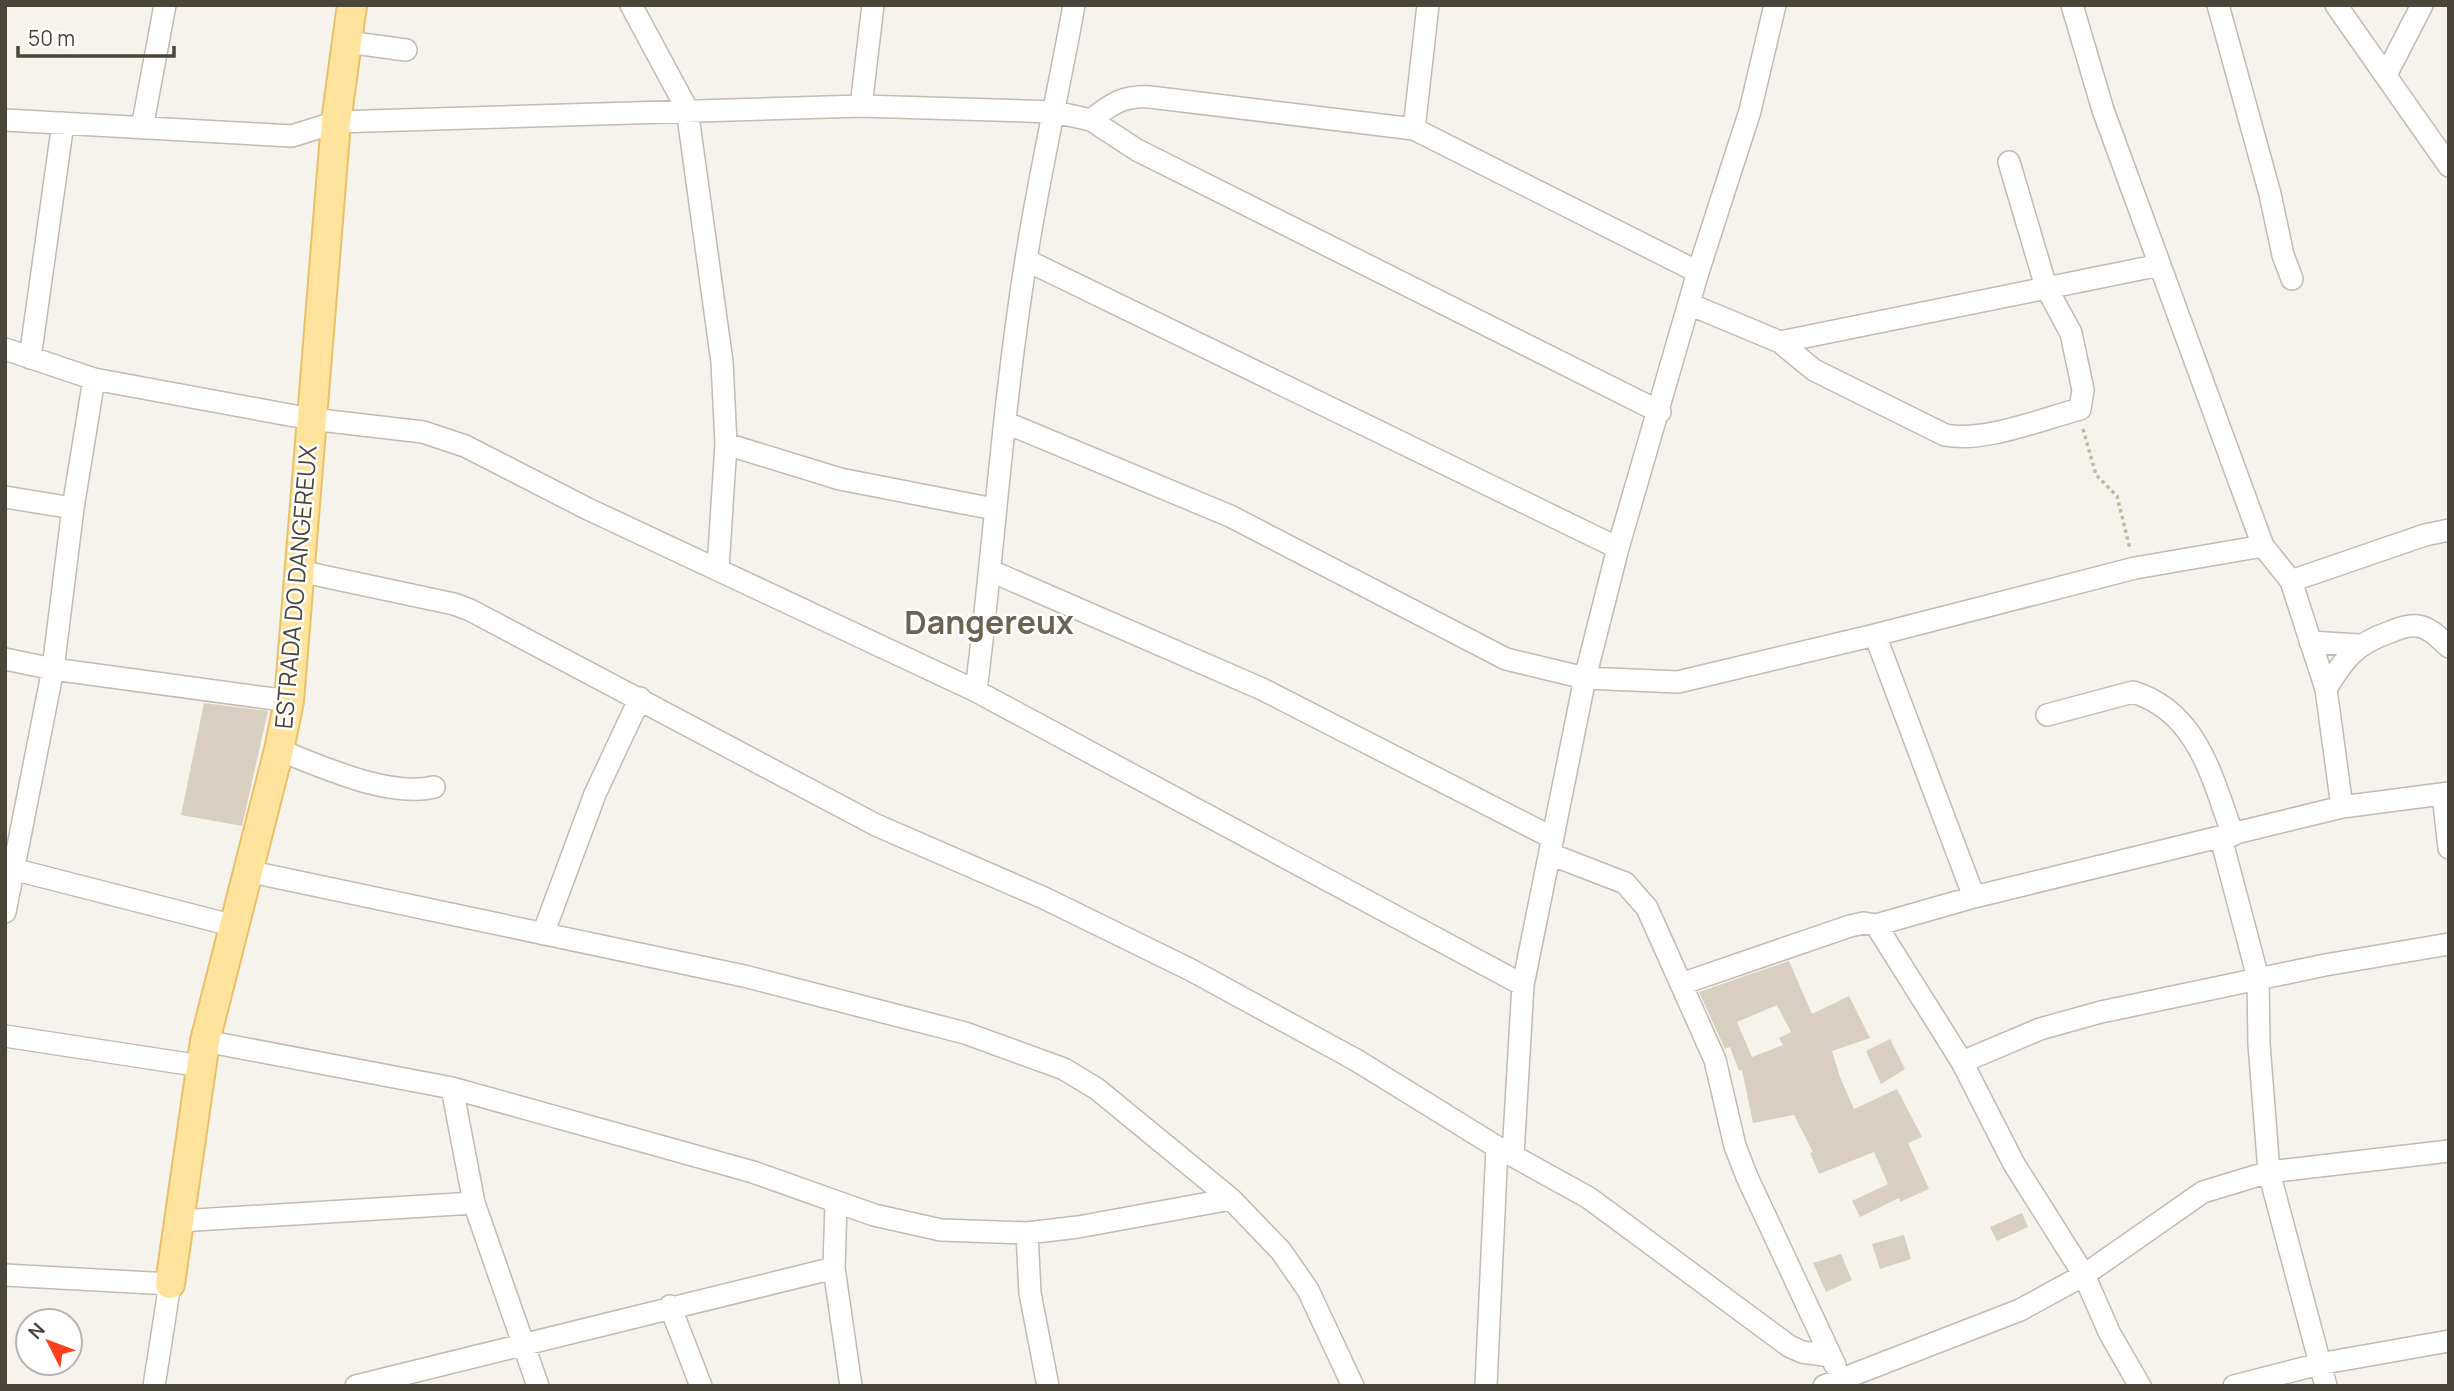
<svg xmlns="http://www.w3.org/2000/svg" width="2454" height="1391" font-family="Manrope,sans-serif">
	<style>
		.building { fill: #d8cfc1; fill-rule: evenodd }
		.lines { fill: none; stroke-linecap: round; stroke-linejoin: round }
		.minor-casing { stroke: #c2bbae; stroke-width: 24 }
		.major-casing { stroke: #e6c16a; stroke-width: 32 }
		.path { stroke: #c4b79f; stroke-width: 3.5; stroke-dasharray: 3.5 3.5; stroke-linecap: butt }
		.minor { stroke: #fff; stroke-width: 21 }
		.major { stroke: #ffe39c; stroke-width: 28 }
		.labels { text-anchor: middle; dominant-baseline: central; stroke-width: 5; stroke-linejoin: round; paint-order: stroke }
		.street-label { font-size: 24px; fill: #4b4439; stroke: #fff }
		.district-label { font-size: 32px; font-weight: bold; fill: #6e6250; stroke: #fff }
	</style>
	<rect width="100%" height="100%" fill="#f6f3ec"/>
	<path class="building" d="M 204,703 L 268,711 L 242,826 L 181,815 Z
		M 1789,961 L 1812,1014 L 1849,996 L 1870,1038 L 1832,1051 L 1840,1077 L 1854,1109 L 1897,1089 L 1922,1137 L 1908,1143 L 1929,1189 L 1900,1202 L 1899,1198 L 1860,1217 L 1852,1201 L 1888,1184 L 1874,1152 L 1819,1174 L 1810,1153 L 1813,1152 L 1794,1115 L 1753,1123 L 1742,1070 L 1739,1071 L 1730,1047 L 1725,1049 L 1699,992 ZM 1777,1005 L 1791,1032 L 1779,1038 L 1783,1045 L 1752,1057 L 1737,1022 Z
		M 1890,1039 L 1905,1069 L 1881,1084 L 1866,1051 Z
		M 2022,1213 L 2028,1227 L 1997,1241 L 1990,1227 Z
		M 1904,1235 L 1911,1259 L 1880,1269 L 1872,1244 Z
		M 1841,1254 L 1852,1280 L 1826,1292 L 1813,1263 Z"/>
	<g class="lines">
		<defs>
			<path id="minor" d="M 631,5 L 687,109 L 722,362 L 726,444 L 718,568
				M 2072,5 L 2103,110 L 2263,546 L 2291,581 L 2326,689 L 2342,807
				M 2218,5 L 2270,194 L 2283,255 L 2292,279
				M 2336,5 L 2449,166
				M 347,42 L 406,50
				M 2386,75 L 2422,5
				M 861,106 L 873,5
				M 5,120 L 292,136 L 336,122 L 861,106 L 1055,112 L 1091,120 C 1111,104 1124,95 1150,97 L 1414,129 L 1698,272
				M 1091,120 L 1137,150 L 1660,412
				M 142,128 L 165,5
				M 1414,129 L 1428,5
				M 1026,260 L 1618,548
				M 1689,304 L 1780,342 L 2160,265
				M 1780,342 L 1814,370 L 1945,435 C 1983,443 2042,419 2080,409 L 2083,390 L 2071,333 L 2046,287 L 2009,162
				M 5,349 L 94,379 L 73,508 L 53,669 L 5,912
				M 30,358 L 63,123
				M 94,379 L 311,419 L 423,432 L 465,446 L 588,509 L 976,691 L 1523,985
				M 1007,423 L 1230,516 L 1506,659 L 1585,678 L 1678,682 L 1875,635 L 2135,568 L 2263,546
				M 726,444 L 840,479 L 994,509
				M 5,497 L 73,508
				M 299,571 L 454,604 L 470,610 L 876,825 L 1044,898 L 1191,970 L 1356,1060 L 1497,1147 L 1589,1198 L 1789,1346 L 1802,1352 L 1831,1356
				M 991,571 L 1262,689 L 1553,838
				M 2291,581 L 2425,535 L 2449,530
				M 1875,635 L 1974,897
				M 2310,642 L 2359,645
				M 5,659 L 53,669 L 289,701
				M 2326,689 C 2344,659 2355,644 2390,632 C 2397,629 2409,625 2417,626 C 2430,627 2440,639 2449,647
				M 976,691 C 994,548 1003,403 1026,260 C 1039,175 1059,90 1074,5
				M 2047,715 L 2133,692 C 2198,712 2212,778 2233,835
				M 279,750 C 322,767 390,798 434,787
				M 2443,794 L 2449,848
				M 2221,838 L 2258,978 L 2259,1044 L 2269,1172 L 2326,1386
				M 1550,854 L 1625,883 L 1647,908 L 1715,1060 L 1735,1146 L 1747,1177 L 1835,1365
				M 5,867 L 235,926
				M 247,871 L 744,976 L 965,1033 L 1064,1069 L 1097,1089 L 1231,1199 L 1281,1251 L 1308,1290 L 1353,1386
				M 1876,925 L 1962,1062 L 2014,1164 L 2084,1275 L 2110,1334 L 2140,1386
				M 543,934 L 595,794 L 640,698
				M 1681,984 L 1850,926 L 1864,923 L 1876,925 L 1974,897 L 2342,807 L 2449,793
				M 5,1036 L 201,1066
				M 205,1041 L 452,1088 L 753,1172 L 874,1215 L 941,1230 L 1027,1233 L 1078,1227 L 1231,1199
				M 1962,1062 L 2040,1029 L 2101,1012 L 2325,965 L 2449,944
				M 452,1088 L 474,1203 L 538,1386
				M 1513,1155 L 1523,985 L 1585,678 L 1618,548 L 1698,272 L 1750,111 L 1775,5
				M 836,1203 L 834,1268 L 851,1386
				M 179,1221 L 474,1203
				M 1027,1233 L 1030,1293 L 1048,1386
				M 5,1275 L 170,1284 L 154,1386
				M 670,1306 L 701,1386
				M 356,1386 L 834,1268
				M 1486,1386 L 1497,1147
				M 1824,1386 L 2020,1310 L 2084,1275 L 2203,1192 L 2269,1172 L 2449,1151
				M 2234,1386 L 2319,1364 L 2449,1341"/>
			<path id="major" d="M 170,1284 L 205,1041 L 279,750 L 289,701 L 336,122 L 352,5"/>
		</defs>
		<use href="#minor" class="minor-casing"/>
		<use href="#major" class="major-casing"/>
		<path class="path" d="M 2083,429 L 2096,475 L 2117,496 L 2130,549"/>
		<use href="#minor" class="minor"/>
		<use href="#major" class="major"/>
	</g>
	<g class="labels">
		<g class="street-label">
			<text transform="translate(295 587) rotate(-85)">ESTRADA DO DANGEREUX</text>
		</g>
		<g class="district-label">
			<text x="989" y="622">Dangereux</text>
		</g>
	</g>
	<rect width="2454" height="1391" fill="none" stroke="#4b4439" stroke-width="14"/>
	<g transform="translate(49 1342) rotate(312)"><circle r="33" fill="#ffffff" stroke="#b7b4b0" stroke-width="2"/>
	<path d="M0-5L12 26L0 18L-12 26Z" fill="#fc3f1d"/>
	<text y="-10" font-size="19" font-weight="bold" text-anchor="middle" fill="#4b4439">N</text>
	</g>
	<path d="M18 46v10h156v-10" fill="none" stroke="#4b4439" stroke-width="3.5"/>
	<text x="28" y="46" font-size="21" fill="#4b4439" stroke="#ffffff" stroke-width="5" paint-order="stroke">50 m</text>
</svg>
